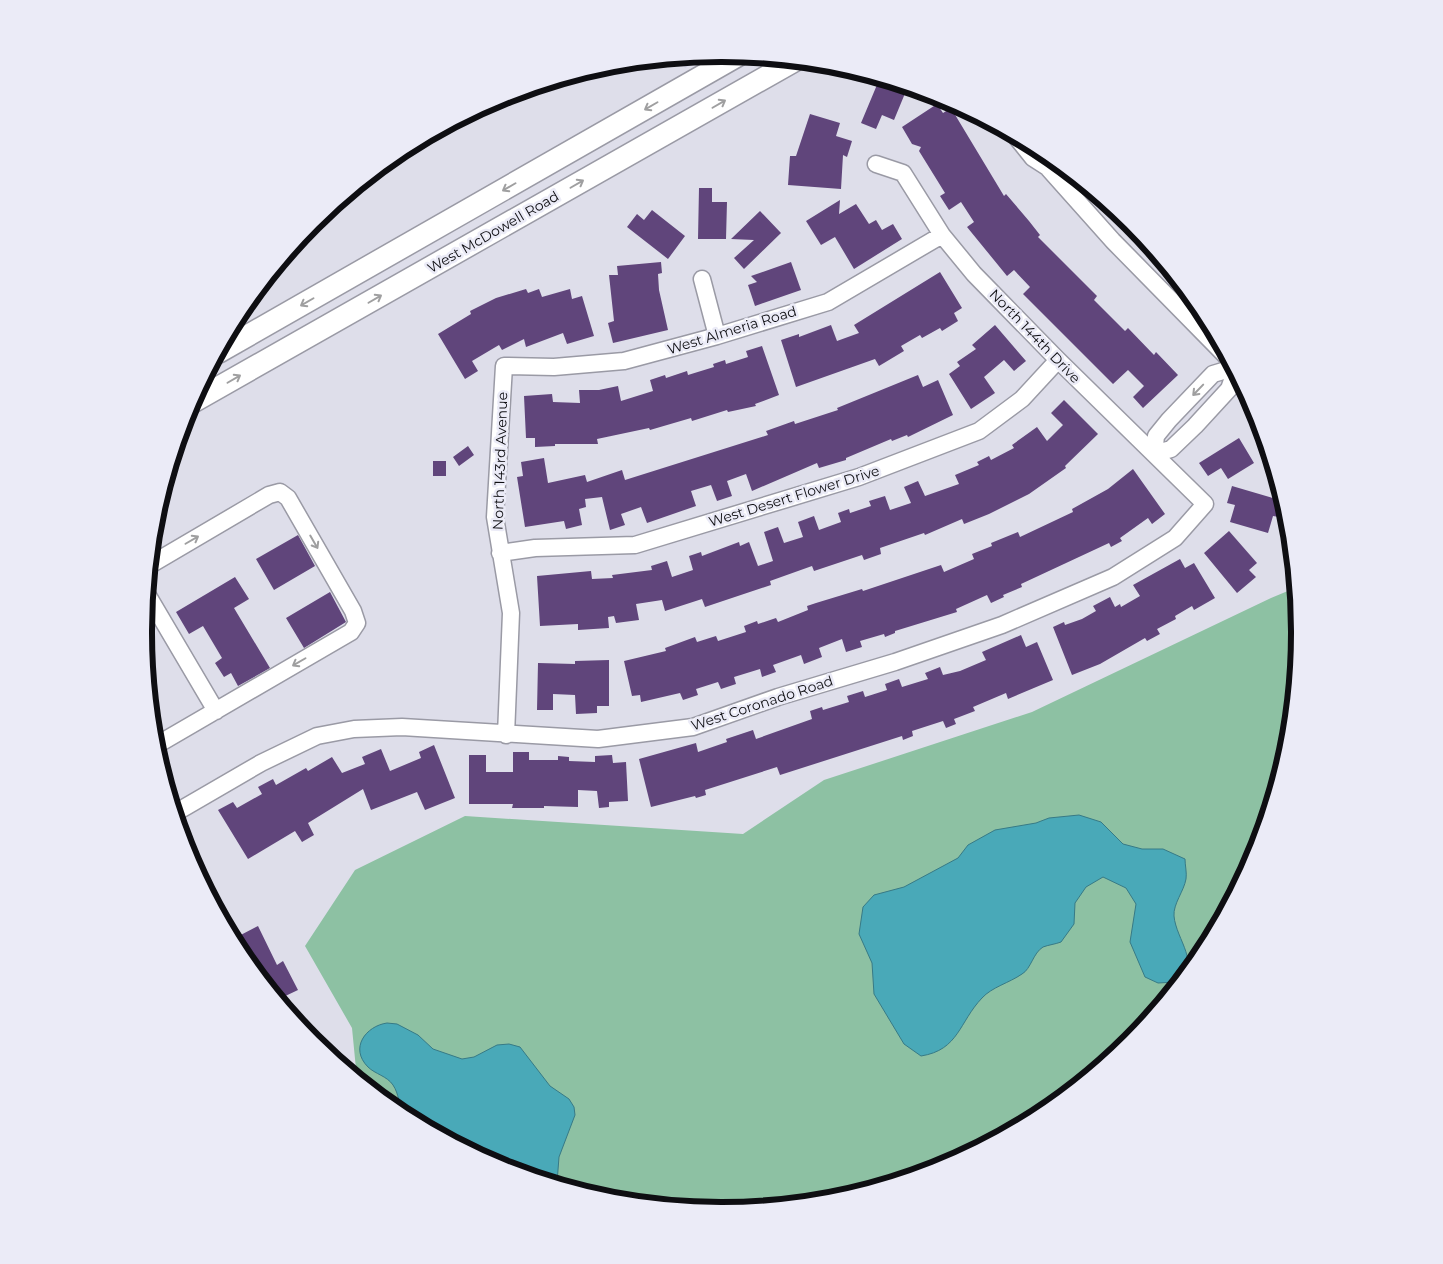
<svg xmlns="http://www.w3.org/2000/svg" width="1443" height="1264" font-family="Montserrat,sans-serif">
	<style>
		.built { fill: #d2d2e5 }
		.green { fill: #8dc1a3 }
		.water { fill: #49a9b8; stroke: #377a86 }
		.building { fill: #60457b }
		.lines { fill: none; stroke-linecap: round; stroke-linejoin: round }
		.minor-casing { stroke: #9a9aa5; stroke-width: 19 }
		.major-casing { stroke: #9a9aa5; stroke-width: 24 }
		.minor { stroke: #fff; stroke-width: 16 }
		.major { stroke: #fff; stroke-width: 21 }
		.oneway { stroke: #9f9fa0 }
		.labels { text-anchor: middle; dominant-baseline: central; stroke-width: 5; stroke-linejoin: round; paint-order: stroke }
		.street-label { font-size: 14px; fill: #0e0e12; stroke: #ebebf7 }
		.rim { fill: none; stroke: #0e0e12; stroke-width: 6 }
	</style>
	<rect width="100%" height="100%" fill="#dedeea"/>
	<path class="built" d="M 709,55 L 685,68 L 679,58 Z"/>
	<path class="green" d="M 1295,588 L 1300,632 L 1289,745 L 1256,854 L 1202,953 L 1130,1041 L 1043,1113 L 943,1166 L 834,1199 L 721,1210 L 608,1199 L 500,1166 L 400,1113 L 379,1095 L 356,1069 L 352,1028 L 305,946 L 355,870 L 465,816 L 743,834 L 824,780 L 1032,712 L 1271,598 Z"/>
	<path class="water" d="M 1079,815 L 1101,822 L 1123,844 L 1142,849 L 1163,849 L 1185,859 C 1185,865 1187,873 1186,879 C 1184,891 1173,904 1174,916 C 1176,940 1203,965 1176,982 L 1158,983 L 1145,977 L 1130,942 L 1136,904 L 1126,888 L 1103,877 L 1086,887 L 1075,903 L 1074,924 L 1061,942 C 1056,944 1048,945 1043,947 C 1033,953 1031,969 1022,974 C 1009,983 992,987 982,998 C 959,1022 959,1050 921,1056 L 904,1044 L 874,994 L 872,963 L 859,934 L 863,907 L 874,895 L 904,887 L 958,858 L 968,845 L 995,830 L 1036,823 L 1049,818 Z
		M 387,1023 L 397,1024 L 418,1035 L 433,1049 L 462,1059 L 474,1057 L 497,1045 L 509,1044 L 520,1047 L 550,1086 L 569,1099 L 574,1107 L 575,1115 L 559,1157 L 557,1183 L 500,1166 L 403,1114 C 399,1105 399,1094 393,1085 C 387,1076 375,1074 368,1067 C 349,1048 366,1026 387,1023 Z"/>
	<path class="building" d="M 879,80 L 906,91 L 894,120 L 882,115 L 876,129 L 861,123 Z
		M 937,104 L 943,113 L 951,108 L 1004,196 L 1006,194 L 1029,221 L 1040,235 L 1038,237 L 1097,296 L 1094,300 L 1125,331 L 1128,328 L 1154,355 L 1156,352 L 1178,375 L 1143,408 L 1133,397 L 1144,386 L 1128,370 L 1113,384 L 1023,294 L 1030,287 L 1014,270 L 1007,276 L 967,227 L 974,222 L 961,202 L 949,210 L 940,196 L 945,193 L 919,151 L 921,147 L 912,144 L 902,127 Z
		M 810,114 L 840,123 L 836,136 L 852,141 L 847,157 L 843,155 L 841,189 L 788,185 L 790,156 L 796,156 Z
		M 699,188 L 712,188 L 712,202 L 727,202 L 726,239 L 698,239 Z
		M 840,200 L 839,214 L 856,204 L 869,224 L 876,220 L 882,230 L 893,224 L 902,239 L 854,269 L 835,237 L 821,245 L 806,221 Z
		M 652,210 L 685,236 L 668,259 L 627,227 L 637,214 L 644,220 Z
		M 760,211 L 781,233 L 744,269 L 734,258 L 754,240 L 731,239 Z
		M 661,262 L 662,273 L 658,274 L 659,290 L 668,330 L 613,343 L 608,323 L 614,321 L 609,275 L 618,275 L 617,266 Z
		M 791,262 L 801,290 L 755,306 L 748,285 L 757,282 L 751,276 Z
		M 940,272 L 962,308 L 954,313 L 958,321 L 942,331 L 940,328 L 922,338 L 920,335 L 901,346 L 904,351 L 879,366 L 875,359 L 796,387 L 781,340 L 799,334 L 799,337 L 831,325 L 837,341 L 859,333 L 854,325 Z
		M 526,289 L 528,293 L 539,289 L 542,297 L 570,289 L 572,299 L 582,296 L 594,336 L 567,344 L 563,333 L 526,347 L 524,339 L 502,350 L 499,345 L 472,361 L 478,371 L 465,379 L 438,334 L 471,314 L 470,311 L 496,298 Z
		M 995,325 L 1026,361 L 1014,371 L 1004,360 L 984,377 L 995,393 L 971,409 L 949,374 L 960,366 L 957,362 L 976,349 L 972,345 Z
		M 762,346 L 779,395 L 755,404 L 756,406 L 728,412 L 727,410 L 692,421 L 691,418 L 650,430 L 649,428 L 597,439 L 598,444 L 555,444 L 555,446 L 535,447 L 535,438 L 526,438 L 524,396 L 552,394 L 553,402 L 580,403 L 579,390 L 599,390 L 618,386 L 621,401 L 653,391 L 650,380 L 665,375 L 666,378 L 687,371 L 688,375 L 714,367 L 713,364 L 725,360 L 726,364 L 748,357 L 746,351 Z
		M 918,375 L 923,387 L 938,380 L 953,415 L 908,437 L 907,435 L 892,441 L 891,439 L 846,458 L 846,460 L 819,468 L 817,463 L 752,491 L 746,474 L 727,481 L 732,496 L 717,501 L 711,485 L 691,491 L 696,506 L 647,523 L 641,507 L 621,514 L 625,525 L 610,530 L 602,497 L 585,499 L 586,507 L 579,509 L 582,525 L 566,529 L 564,521 L 525,527 L 517,477 L 523,476 L 521,462 L 544,458 L 548,483 L 585,475 L 587,482 L 622,470 L 625,480 L 768,435 L 766,431 L 794,421 L 795,424 L 838,410 L 837,408 Z
		M 1064,400 L 1098,434 L 1065,466 L 1066,468 L 1029,494 L 989,514 L 964,524 L 962,519 L 925,535 L 924,533 L 880,548 L 881,554 L 864,560 L 862,555 L 814,571 L 812,566 L 770,581 L 771,585 L 705,607 L 702,599 L 665,611 L 662,600 L 636,604 L 639,620 L 616,623 L 614,616 L 608,617 L 609,628 L 578,630 L 578,624 L 540,626 L 537,576 L 591,571 L 592,579 L 613,578 L 612,575 L 652,570 L 651,566 L 667,561 L 672,577 L 693,570 L 689,556 L 701,552 L 702,556 L 739,542 L 740,546 L 749,542 L 758,566 L 773,561 L 764,532 L 778,527 L 784,543 L 803,537 L 798,522 L 814,516 L 819,530 L 841,522 L 838,513 L 849,509 L 850,513 L 871,506 L 869,501 L 885,496 L 890,510 L 911,503 L 904,487 L 918,481 L 925,496 L 959,484 L 955,475 L 979,465 L 977,462 L 989,456 L 991,460 L 1014,448 L 1012,445 L 1037,427 L 1047,441 L 1063,425 L 1051,413 Z
		M 1239,438 L 1254,463 L 1228,479 L 1221,468 L 1208,476 L 1199,463 Z
		M 468,446 L 474,455 L 459,466 L 453,457 Z
		M 433,461 L 446,461 L 446,476 L 433,476 Z
		M 1133,469 L 1165,514 L 1152,524 L 1148,518 L 1120,538 L 1122,541 L 1111,547 L 1109,543 L 1021,584 L 1022,587 L 1003,595 L 1004,597 L 991,603 L 987,595 L 956,609 L 957,612 L 895,631 L 895,633 L 885,637 L 884,634 L 860,641 L 862,647 L 846,652 L 842,639 L 819,648 L 822,657 L 804,664 L 801,655 L 773,665 L 776,672 L 762,677 L 760,669 L 734,677 L 736,684 L 721,689 L 718,682 L 696,689 L 698,695 L 683,700 L 680,693 L 641,702 L 640,695 L 632,696 L 624,661 L 666,651 L 665,648 L 695,637 L 697,642 L 716,636 L 718,641 L 746,632 L 744,626 L 757,621 L 758,624 L 776,618 L 778,622 L 808,610 L 807,606 L 816,603 L 862,589 L 863,591 L 941,565 L 944,572 L 974,559 L 972,554 L 992,546 L 991,543 L 1018,532 L 1020,537 L 1073,512 L 1072,509 L 1108,489 Z
		M 1232,486 L 1283,501 L 1279,517 L 1273,516 L 1268,533 L 1230,522 L 1235,505 L 1227,503 Z
		M 1229,531 L 1257,563 L 1249,570 L 1256,577 L 1237,593 L 1204,553 Z
		M 298,535 L 315,566 L 274,590 L 256,559 Z
		M 1180,559 L 1185,568 L 1194,563 L 1215,598 L 1194,610 L 1192,606 L 1175,616 L 1176,619 L 1157,629 L 1160,634 L 1147,641 L 1145,638 L 1100,664 L 1072,675 L 1053,627 L 1064,622 L 1065,625 L 1082,619 L 1096,611 L 1093,606 L 1110,597 L 1115,607 L 1120,604 L 1121,607 L 1140,596 L 1133,585 Z
		M 235,577 L 249,599 L 234,608 L 270,668 L 238,686 L 231,673 L 224,677 L 215,663 L 222,658 L 203,626 L 189,634 L 176,612 Z
		M 330,592 L 346,622 L 304,648 L 286,618 Z
		M 1021,635 L 1026,647 L 1037,642 L 1053,680 L 1008,699 L 1006,693 L 973,707 L 975,711 L 954,719 L 956,724 L 946,728 L 943,721 L 912,731 L 913,736 L 903,740 L 902,736 L 780,775 L 777,767 L 705,790 L 706,795 L 696,798 L 695,796 L 651,807 L 639,759 L 696,743 L 698,752 L 727,742 L 726,739 L 753,730 L 756,739 L 812,719 L 810,711 L 822,707 L 823,710 L 849,702 L 847,696 L 863,691 L 865,697 L 887,690 L 885,684 L 899,679 L 902,687 L 928,679 L 925,673 L 940,667 L 943,675 L 960,671 L 986,660 L 982,652 Z
		M 609,660 L 609,706 L 597,706 L 597,713 L 576,714 L 575,695 L 553,694 L 553,710 L 537,710 L 538,663 L 575,664 L 575,661 Z
		M 434,745 L 455,798 L 425,810 L 417,792 L 371,810 L 363,789 L 308,823 L 314,835 L 302,842 L 295,831 L 248,859 L 218,810 L 233,802 L 237,808 L 262,794 L 258,787 L 273,779 L 276,785 L 306,768 L 308,771 L 332,757 L 342,773 L 365,764 L 362,757 L 381,749 L 390,771 L 421,758 L 419,752 Z
		M 513,752 L 529,752 L 529,760 L 558,760 L 558,756 L 569,757 L 569,761 L 595,762 L 595,756 L 612,755 L 613,763 L 626,762 L 628,801 L 609,802 L 609,807 L 599,808 L 597,791 L 578,790 L 578,807 L 544,806 L 544,808 L 512,808 L 513,804 L 469,804 L 469,755 L 486,755 L 486,772 L 513,772 Z
		M 258,926 L 277,965 L 283,961 L 298,990 L 279,999 L 241,953 L 233,939 Z"/>
	<g class="lines">
		<defs>
			<path id="minor" d="M 1017,138 L 1033,158 L 1047,167 L 1113,241 L 1228,358
				M 702,279 L 717,336
				M 1233,368 L 1213,374 L 1169,420 L 1156,436 L 1154,454 L 1171,449 L 1195,426 L 1229,389 L 1235,372
				M 500,553 L 535,548 L 635,545 L 859,477 L 979,431 L 1022,399 L 1058,360
				M 150,565 L 269,495 L 280,492 L 288,498 L 353,611 L 357,623 L 351,632 L 155,746
				M 147,594 L 216,711
				M 506,735 L 511,613 L 495,517 L 504,366 L 554,367 L 624,361 L 717,336 L 828,302 L 942,235
				M 175,813 L 261,763 L 317,736 L 354,729 L 402,727 L 598,739 L 693,727 L 778,697 L 895,662 L 1002,625 L 1113,577 L 1175,538 L 1205,504 L 1058,360 L 974,274 L 942,235 L 903,173 L 876,164"/>
			<path id="major" d="M 219,352 L 739,55
				M 191,403 L 794,61"/>
		</defs>
		<use href="#minor" class="minor-casing"/>
		<use href="#major" class="major-casing"/>
		<use href="#minor" class="minor"/>
		<use href="#major" class="major"/>
	</g>
	<defs><path id="oneway-shaft" d="M-6 0H5M1.5-3L5.5 0L1.5 3" fill="none" stroke-width="1.6" stroke-linecap="round" stroke-linejoin="round" transform="scale(1.25)"/></defs>
	<g class="oneway">
		<use href="#oneway-shaft" transform="translate(719 104) rotate(-30)"/>
		<use href="#oneway-shaft" transform="translate(651 106) rotate(150)"/>
		<use href="#oneway-shaft" transform="translate(577 184) rotate(-30)"/>
		<use href="#oneway-shaft" transform="translate(509 187) rotate(150)"/>
		<use href="#oneway-shaft" transform="translate(375 299) rotate(-30)"/>
		<use href="#oneway-shaft" transform="translate(307 302) rotate(150)"/>
		<use href="#oneway-shaft" transform="translate(234 379) rotate(-30)"/>
		<use href="#oneway-shaft" transform="translate(1198 390) rotate(134)"/>
		<use href="#oneway-shaft" transform="translate(192 540) rotate(-30)"/>
		<use href="#oneway-shaft" transform="translate(314 542) rotate(60)"/>
		<use href="#oneway-shaft" transform="translate(299 662) rotate(150)"/>
	</g>
	<g class="labels">
		<g class="street-label">
			<text transform="translate(493 232) rotate(-30)">West McDowell Road</text>
			<text transform="translate(732 330) rotate(-17)">West Almeria Road</text>
			<text transform="translate(1035 336) rotate(46)">North 144th Drive</text>
			<text transform="translate(500 461) rotate(-88)">North 143rd Avenue</text>
			<text transform="translate(794 496) rotate(-17)">West Desert Flower Drive</text>
			<text transform="translate(762 703) rotate(-18)">West Coronado Road</text>
		</g>
	</g>
	<path d="M0 0H1443V1264H0ZM721 62H722A569 569 0 0 1 1291 631V633A569 569 0 0 1 722 1202H721A569 569 0 0 1 152 633V631A569 569 0 0 1 721 62Z" fill="#ebebf7" fill-rule="evenodd"/>
	<path class="rim" d="M721 62H722A569 569 0 0 1 1291 631V633A569 569 0 0 1 722 1202H721A569 569 0 0 1 152 633V631A569 569 0 0 1 721 62Z"/>
</svg>
